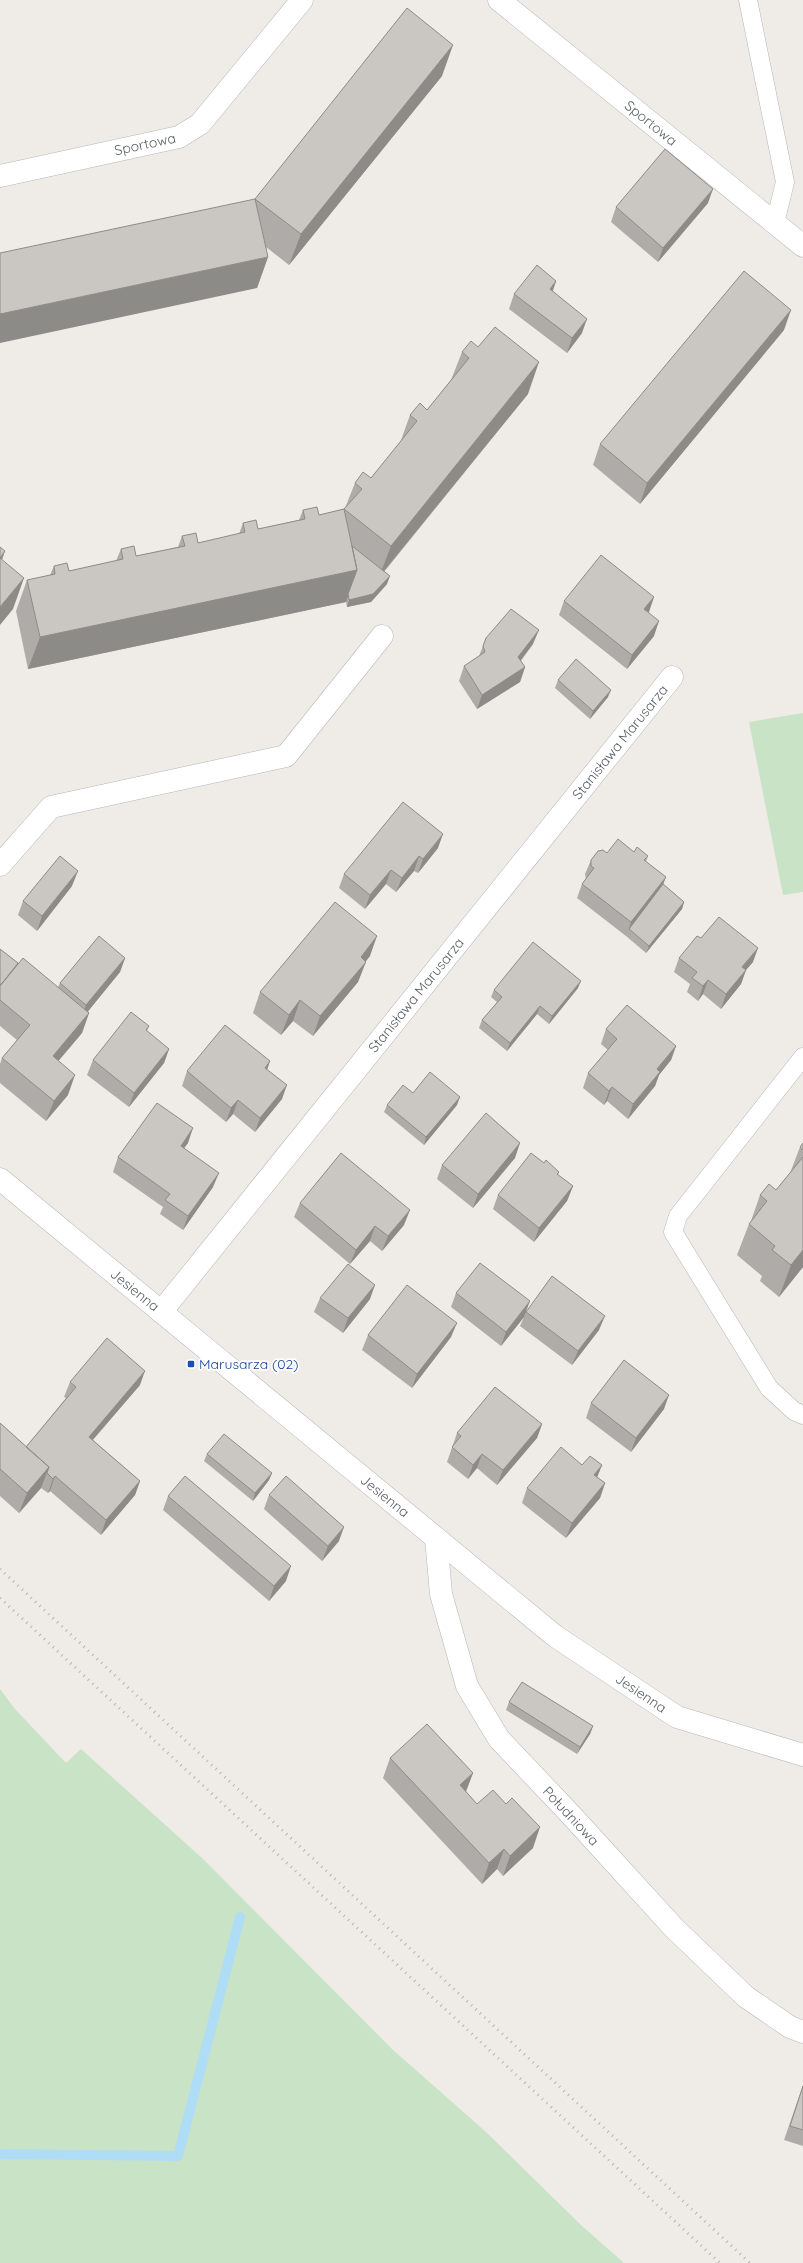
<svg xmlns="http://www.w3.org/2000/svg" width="803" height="2263" font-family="Quicksand,sans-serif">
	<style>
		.green { fill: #c9e3c6 }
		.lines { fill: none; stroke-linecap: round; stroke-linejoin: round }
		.stream { stroke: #b0ddf6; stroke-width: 10 }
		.service-casing { stroke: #b4b7ba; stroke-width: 19 }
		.minor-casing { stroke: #b4b7ba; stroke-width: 23 }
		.tertiary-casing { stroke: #b4b7ba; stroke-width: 23 }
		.service { stroke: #fff; stroke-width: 18 }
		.minor { stroke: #fff; stroke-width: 22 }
		.tertiary { stroke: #fff; stroke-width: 22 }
		.rail { stroke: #b4b5b5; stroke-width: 3; stroke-dasharray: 1 5; stroke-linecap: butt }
		.wall { fill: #aeaba8 }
		.shaded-wall { fill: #8d8b88 }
		.building { fill: #cac7c3; stroke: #8d8b88 }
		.transit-dot { fill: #1a4fb4; stroke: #fff; stroke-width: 1.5 }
		.labels { text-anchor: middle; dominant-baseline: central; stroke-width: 3.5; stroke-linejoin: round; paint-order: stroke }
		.street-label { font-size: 14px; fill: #5e6265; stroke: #fff }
		.transit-label { font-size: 14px; fill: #164399; stroke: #fff; text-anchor: start }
	</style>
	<rect width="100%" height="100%" fill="#efece7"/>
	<path class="green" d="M 803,713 L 803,892 L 783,895 L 749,722 Z
		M 0,1689 L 15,1709 L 66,1763 L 81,1749 L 202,1858 L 392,2049 L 486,2132 L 581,2225 L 624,2263 L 0,2263 Z"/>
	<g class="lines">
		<path class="stream" d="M 0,2154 L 178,2156 L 240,1917"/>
		<defs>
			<path id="service" d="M 748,0 L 785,182 L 775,223
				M 803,1057 L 678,1216 L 673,1232 L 769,1388 L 794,1411 L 803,1415"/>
			<path id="minor" d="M 499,0 L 803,246
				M 0,176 L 179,137 L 200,124 L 302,0
				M 0,865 L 51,807 L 286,756 L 382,636
				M 161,1312 L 672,677
				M 436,1538 L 441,1594 L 467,1686 L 499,1739 L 572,1816 L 674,1928 L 746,1997 L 790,2027 L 803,2032"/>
			<path id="tertiary" d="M 0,1179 L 555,1636 L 677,1717 L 803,1755"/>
		</defs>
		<use href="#service" class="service-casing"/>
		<use href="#minor" class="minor-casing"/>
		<use href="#tertiary" class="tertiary-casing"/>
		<use href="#service" class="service"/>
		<use href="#minor" class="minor"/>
		<use href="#tertiary" class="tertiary"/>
		<path class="rail" d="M 0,1569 L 750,2263
			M 0,1598 L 720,2263"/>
	</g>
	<path class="wall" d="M 442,76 L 289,265 L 266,247 L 268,257 L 257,288 L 255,199 Z
		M 708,203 L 658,262 L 611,222 L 616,207 Z
		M 556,281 L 553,291 L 582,333 L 567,353 L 509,309 L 514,294 Z
		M 784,330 L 640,504 L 593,465 L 600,444 Z
		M 462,352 L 528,394 L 384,572 L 387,584 L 371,602 L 347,607 L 346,602 L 28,669 L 16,611 L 27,580 L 50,575 L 54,566 L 69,571 L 116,561 L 121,549 L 136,556 L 178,547 L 182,536 L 198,543 L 239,534 L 243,523 L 258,529 L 299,520 L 303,510 L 319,515 L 344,509 L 345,508 L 355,483 L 371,478 L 400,443 L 410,415 L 427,410 L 451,380 Z
		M 654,597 L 648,612 L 654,636 L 627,669 L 559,615 L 564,601 Z
		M 486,638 L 533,644 L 521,661 L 525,667 L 520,682 L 477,709 L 459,681 L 464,666 L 479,656 Z
		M 558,680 L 608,697 L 590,719 L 555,688 Z
		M 438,848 L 418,873 L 414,871 L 396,892 L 386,884 L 365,909 L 339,888 L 344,874 Z
		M 634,852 L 648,856 L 646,862 L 666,877 L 663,884 L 684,902 L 682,909 L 646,953 L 626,936 L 577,898 L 582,884 L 586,879 L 585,874 L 591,860 L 607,853 Z
		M 72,886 L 37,931 L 18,915 L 23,901 Z
		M 701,938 L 753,962 L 746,970 L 741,984 L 721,1009 L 703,994 L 698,1001 L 687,992 L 690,984 L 674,972 L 679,958 Z
		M 0,949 L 18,963 L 58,987 L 60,983 L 125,958 L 120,972 L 88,1011 L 89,1013 L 82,1033 L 58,1061 L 68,1095 L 46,1121 L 0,1083 L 0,1064 L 2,1058 L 17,1040 L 0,1026 Z
		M 370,956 L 365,962 L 358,982 L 313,1036 L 293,1021 L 281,1035 L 253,1013 L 260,992 Z
		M 578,988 L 549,1024 L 537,1014 L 507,1051 L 479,1028 L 482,1020 L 497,1002 L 491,997 L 494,990 Z
		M 149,1026 L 147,1031 L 169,1049 L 164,1063 L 129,1107 L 87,1075 L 93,1060 Z
		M 606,1029 L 676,1046 L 671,1060 L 659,1075 L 655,1086 L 628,1119 L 607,1101 L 604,1105 L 583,1088 L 588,1073 L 608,1050 L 601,1044 Z
		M 270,1061 L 267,1069 L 282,1099 L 255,1132 L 233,1114 L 226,1122 L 182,1086 L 187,1071 Z
		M 413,1093 L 457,1105 L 424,1145 L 384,1112 L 387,1105 Z
		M 188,1143 L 184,1148 L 213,1187 L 183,1230 L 160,1214 L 163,1207 L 113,1172 L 118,1157 Z
		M 803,1143 L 803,1267 L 779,1297 L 760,1281 L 762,1276 L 737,1255 L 749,1224 L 751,1221 L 760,1195 L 776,1190 L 790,1173 L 800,1147 Z
		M 515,1158 L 473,1208 L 437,1179 L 442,1165 Z
		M 544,1163 L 559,1172 L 558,1175 L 573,1186 L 567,1201 L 534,1242 L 493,1209 L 498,1195 Z
		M 300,1203 L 404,1225 L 382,1251 L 370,1241 L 350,1264 L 294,1217 Z
		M 456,1293 L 526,1311 L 599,1330 L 572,1365 L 520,1326 L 524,1317 L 501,1346 L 451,1307 Z
		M 320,1298 L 370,1299 L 343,1333 L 314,1312 Z
		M 368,1335 L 451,1337 L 412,1388 L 362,1350 Z
		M 70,1382 L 140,1385 L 93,1440 L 140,1481 L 135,1495 L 101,1535 L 50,1491 L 48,1493 L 41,1488 L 19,1513 L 0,1496 L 0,1423 L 26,1447 L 66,1398 L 64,1397 Z
		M 591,1403 L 664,1409 L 631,1452 L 586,1418 Z
		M 542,1424 L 537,1438 L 497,1485 L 477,1468 L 468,1479 L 447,1462 L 457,1433 Z
		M 207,1454 L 272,1473 L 269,1480 L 253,1501 L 204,1461 Z
		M 582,1465 L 602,1465 L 597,1477 L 605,1483 L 600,1498 L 566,1538 L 522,1503 L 527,1488 Z
		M 269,1495 L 339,1541 L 322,1561 L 264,1509 Z
		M 168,1496 L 286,1581 L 269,1601 L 163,1510 Z
		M 509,1702 L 593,1726 L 590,1734 L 577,1754 L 506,1710 Z
		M 390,1758 L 473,1773 L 466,1792 L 477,1804 L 533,1848 L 503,1876 L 497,1869 L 482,1884 L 383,1778 Z
		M 803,2085 L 803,2146 L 784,2140 Z"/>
	<path class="shaded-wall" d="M 453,45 L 442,76 L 289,265 L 301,234 Z
		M 713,189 L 708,203 L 658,262 L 663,248 Z
		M 268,257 L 257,288 L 0,343 L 0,314 Z
		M 556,281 L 551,295 L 550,289 Z
		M 791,310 L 784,330 L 640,504 L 647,483 Z
		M 587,319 L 582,333 L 567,353 L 572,338 Z
		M 539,362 L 528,394 L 379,577 L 391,546 Z
		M 5,551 L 0,566 L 0,558 Z
		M 357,570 L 346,602 L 28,669 L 40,637 Z
		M 390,576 L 387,584 L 371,602 L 347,607 L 349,600 Z
		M 24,578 L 13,609 L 0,625 L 0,607 Z
		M 654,597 L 649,612 L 639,623 L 644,609 Z
		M 659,621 L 654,636 L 627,669 L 632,655 Z
		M 539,630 L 533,644 L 512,671 L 518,657 Z
		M 525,667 L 520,682 L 477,709 L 482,695 Z
		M 611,690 L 608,697 L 590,719 L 593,711 Z
		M 443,834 L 438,848 L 418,873 L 423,859 Z
		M 419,856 L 414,871 L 396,892 L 402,878 Z
		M 391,870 L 386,884 L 365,909 L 370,895 Z
		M 78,871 L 72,886 L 37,931 L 42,916 Z
		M 666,877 L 660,892 L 629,929 L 631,922 Z
		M 684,902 L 682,909 L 646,953 L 649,946 Z
		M 377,936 L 370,956 L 358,971 L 366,962 L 358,982 L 313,1036 L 320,1016 L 361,957 Z
		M 758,948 L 753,962 L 746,970 L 741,984 L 721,1009 L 726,994 L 742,967 Z
		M 125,958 L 120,972 L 81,1020 L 86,1005 Z
		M 708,980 L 703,994 L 698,1001 L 703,986 Z
		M 581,981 L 578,988 L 549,1024 L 552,1016 Z
		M 300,1000 L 293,1021 L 281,1035 L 289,1015 Z
		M 540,1006 L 537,1014 L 507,1051 L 510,1043 Z
		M 89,1013 L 82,1033 L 45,1077 L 53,1056 Z
		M 676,1046 L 671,1060 L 659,1075 L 655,1086 L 628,1119 L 633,1104 L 657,1069 Z
		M 169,1049 L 164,1063 L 129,1107 L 134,1093 Z
		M 270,1061 L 265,1076 L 265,1068 Z
		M 75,1075 L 68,1095 L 46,1121 L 54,1101 Z
		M 287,1085 L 282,1099 L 255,1132 L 260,1118 Z
		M 612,1087 L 607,1101 L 604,1105 L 609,1091 Z
		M 460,1097 L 457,1105 L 424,1145 L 426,1137 Z
		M 238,1100 L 233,1114 L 226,1122 L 231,1108 Z
		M 193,1128 L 188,1143 L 175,1160 L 181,1146 Z
		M 520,1143 L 515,1158 L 473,1208 L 478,1194 Z
		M 219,1173 L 213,1187 L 183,1230 L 188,1216 Z
		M 573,1186 L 567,1201 L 534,1242 L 539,1228 Z
		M 410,1210 L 404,1225 L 382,1251 L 388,1236 Z
		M 375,1226 L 370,1241 L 350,1264 L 356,1250 Z
		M 803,1250 L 803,1267 L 779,1297 L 791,1265 Z
		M 375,1285 L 370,1299 L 343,1333 L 348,1318 Z
		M 530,1301 L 524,1317 L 501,1346 L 506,1332 Z
		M 605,1316 L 599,1330 L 572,1365 L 578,1351 Z
		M 457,1323 L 451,1337 L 412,1388 L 417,1374 Z
		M 145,1371 L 140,1385 L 83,1451 L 89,1437 Z
		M 669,1395 L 664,1409 L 631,1452 L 636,1438 Z
		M 542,1424 L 537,1438 L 497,1485 L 503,1470 Z
		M 482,1454 L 477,1468 L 468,1479 L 473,1465 Z
		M 602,1465 L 596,1480 L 594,1475 Z
		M 49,1467 L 41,1488 L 19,1513 L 27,1493 Z
		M 272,1473 L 269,1480 L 253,1501 L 255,1493 Z
		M 55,1476 L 50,1491 L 48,1493 L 53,1479 Z
		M 140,1481 L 135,1495 L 101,1535 L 106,1520 Z
		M 605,1483 L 600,1498 L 566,1538 L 572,1523 Z
		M 344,1527 L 339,1541 L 322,1561 L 328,1546 Z
		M 291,1566 L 286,1581 L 269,1601 L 274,1586 Z
		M 593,1726 L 590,1734 L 577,1754 L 580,1747 Z
		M 473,1773 L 465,1793 L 460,1785 Z
		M 540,1827 L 533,1848 L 503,1876 L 510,1856 Z
		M 504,1849 L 497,1869 L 482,1884 L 489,1863 Z"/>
	<path class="building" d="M 407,8 L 453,45 L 301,234 L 255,199 Z
		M 665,149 L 713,189 L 663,248 L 616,207 Z
		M 255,199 L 268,257 L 0,314 L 0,253 Z
		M 537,265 L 556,281 L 550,289 L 587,319 L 572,338 L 514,294 Z
		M 744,271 L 791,310 L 647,483 L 600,444 Z
		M 495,327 L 539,362 L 391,546 L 344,509 L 362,489 L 355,483 L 363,472 L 371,478 L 417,421 L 410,415 L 420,403 L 427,410 L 469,358 L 462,352 L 471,341 L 478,347 Z
		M 317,507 L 319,515 L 344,509 L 357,570 L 40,637 L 27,580 L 55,574 L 54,566 L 67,563 L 69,571 L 123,559 L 121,549 L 134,546 L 136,556 L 185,546 L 182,536 L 196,533 L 198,543 L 245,532 L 243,523 L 256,520 L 258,529 L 305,519 L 303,510 Z
		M 352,546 L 390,576 L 373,594 L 349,600 L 348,594 L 357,570 Z
		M 0,547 L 5,551 L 0,558 Z
		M 601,555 L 654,597 L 644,609 L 659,621 L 632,655 L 564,601 Z
		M 0,558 L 24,578 L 0,607 Z
		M 511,609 L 539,630 L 518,657 L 525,667 L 482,695 L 464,666 L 485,652 L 483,646 L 486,638 Z
		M 576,659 L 611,690 L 593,711 L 558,680 Z
		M 403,802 L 443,834 L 423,859 L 419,856 L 402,878 L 391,870 L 370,895 L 344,874 Z
		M 618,839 L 634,852 L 637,847 L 648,856 L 644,860 L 666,877 L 631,922 L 582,884 L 594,868 L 591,866 L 591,860 L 598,851 L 603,850 L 607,853 Z
		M 60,856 L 78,871 L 42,916 L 23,901 Z
		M 663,884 L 684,902 L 649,946 L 629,929 Z
		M 335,902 L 377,936 L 361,957 L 366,962 L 320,1016 L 300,1000 L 289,1015 L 260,992 Z
		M 719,917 L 758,948 L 742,967 L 746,970 L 726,994 L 708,980 L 703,986 L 692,978 L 697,972 L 679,958 L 697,936 L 701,938 Z
		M 99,936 L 125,958 L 86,1005 L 60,983 Z
		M 533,942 L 581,981 L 552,1016 L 540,1006 L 510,1043 L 482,1020 L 502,997 L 494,990 Z
		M 0,949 L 18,963 L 0,986 Z
		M 23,958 L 89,1013 L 53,1056 L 75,1075 L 54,1101 L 2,1058 L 30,1025 L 0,1000 L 0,986 Z
		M 627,1005 L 676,1046 L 657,1069 L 660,1072 L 633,1104 L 612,1087 L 609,1091 L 588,1073 L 617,1039 L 606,1029 Z
		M 131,1012 L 149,1026 L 146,1030 L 169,1049 L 134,1093 L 93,1060 Z
		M 225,1025 L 270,1061 L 265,1068 L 287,1085 L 260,1118 L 238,1100 L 231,1108 L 187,1071 Z
		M 430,1072 L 460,1097 L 426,1137 L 387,1105 L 403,1085 L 413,1093 Z
		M 157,1103 L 193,1128 L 181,1146 L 219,1173 L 188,1216 L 165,1200 L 170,1194 L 118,1157 Z
		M 486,1113 L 520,1143 L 478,1194 L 442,1165 Z
		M 803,1143 L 803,1150 L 800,1147 Z
		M 341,1153 L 410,1210 L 388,1236 L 375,1226 L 356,1250 L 300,1203 Z
		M 531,1153 L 544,1163 L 546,1160 L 559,1172 L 557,1174 L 573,1186 L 539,1228 L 498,1195 Z
		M 803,1157 L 803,1250 L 791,1265 L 772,1250 L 775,1246 L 749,1224 L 767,1201 L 760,1195 L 769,1184 L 776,1190 Z
		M 480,1263 L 530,1301 L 506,1332 L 456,1293 Z
		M 348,1264 L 375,1285 L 348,1318 L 320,1298 Z
		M 552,1276 L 605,1316 L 578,1351 L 526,1312 Z
		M 407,1285 L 457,1323 L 417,1374 L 368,1335 Z
		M 107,1338 L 145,1371 L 89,1437 L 140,1481 L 106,1520 L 55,1476 L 53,1479 L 47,1473 L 49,1467 L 26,1447 L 76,1387 L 70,1382 Z
		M 624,1360 L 669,1395 L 636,1438 L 591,1403 Z
		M 495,1387 L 542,1424 L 503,1470 L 482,1454 L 473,1465 L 452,1447 L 461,1436 L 457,1433 Z
		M 0,1423 L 49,1467 L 27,1493 L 0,1469 Z
		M 224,1434 L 272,1473 L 255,1493 L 207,1454 Z
		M 561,1447 L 582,1465 L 590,1456 L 602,1465 L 594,1475 L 605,1483 L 572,1523 L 527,1488 Z
		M 185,1476 L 291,1566 L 274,1586 L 168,1496 Z
		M 286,1476 L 344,1527 L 328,1546 L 269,1495 Z
		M 522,1682 L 593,1726 L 580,1747 L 509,1702 Z
		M 427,1724 L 473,1773 L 460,1785 L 477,1804 L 493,1790 L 506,1804 L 512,1798 L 540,1827 L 510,1856 L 504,1849 L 489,1863 L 390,1758 Z
		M 803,2086 L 803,2130 L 790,2126 Z"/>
	<rect class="transit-dot" x="187" y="1360" width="8" height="8" rx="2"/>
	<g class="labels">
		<g class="street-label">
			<text transform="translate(651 123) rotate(39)">Sportowa</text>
			<text transform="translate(145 144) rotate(-12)">Sportowa</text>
			<text transform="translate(620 742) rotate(-51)">Stanisława Marusarza</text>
			<text transform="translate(416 995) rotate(-51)">Stanisława Marusarza</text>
			<text transform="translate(135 1290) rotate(39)">Jesienna</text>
			<text transform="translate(385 1496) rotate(39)">Jesienna</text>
			<text transform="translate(641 1693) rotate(34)">Jesienna</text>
			<text transform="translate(571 1816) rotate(47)">Południowa</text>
		</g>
		<g class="transit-label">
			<text x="199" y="1364">Marusarza (02)</text>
		</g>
	</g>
</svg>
